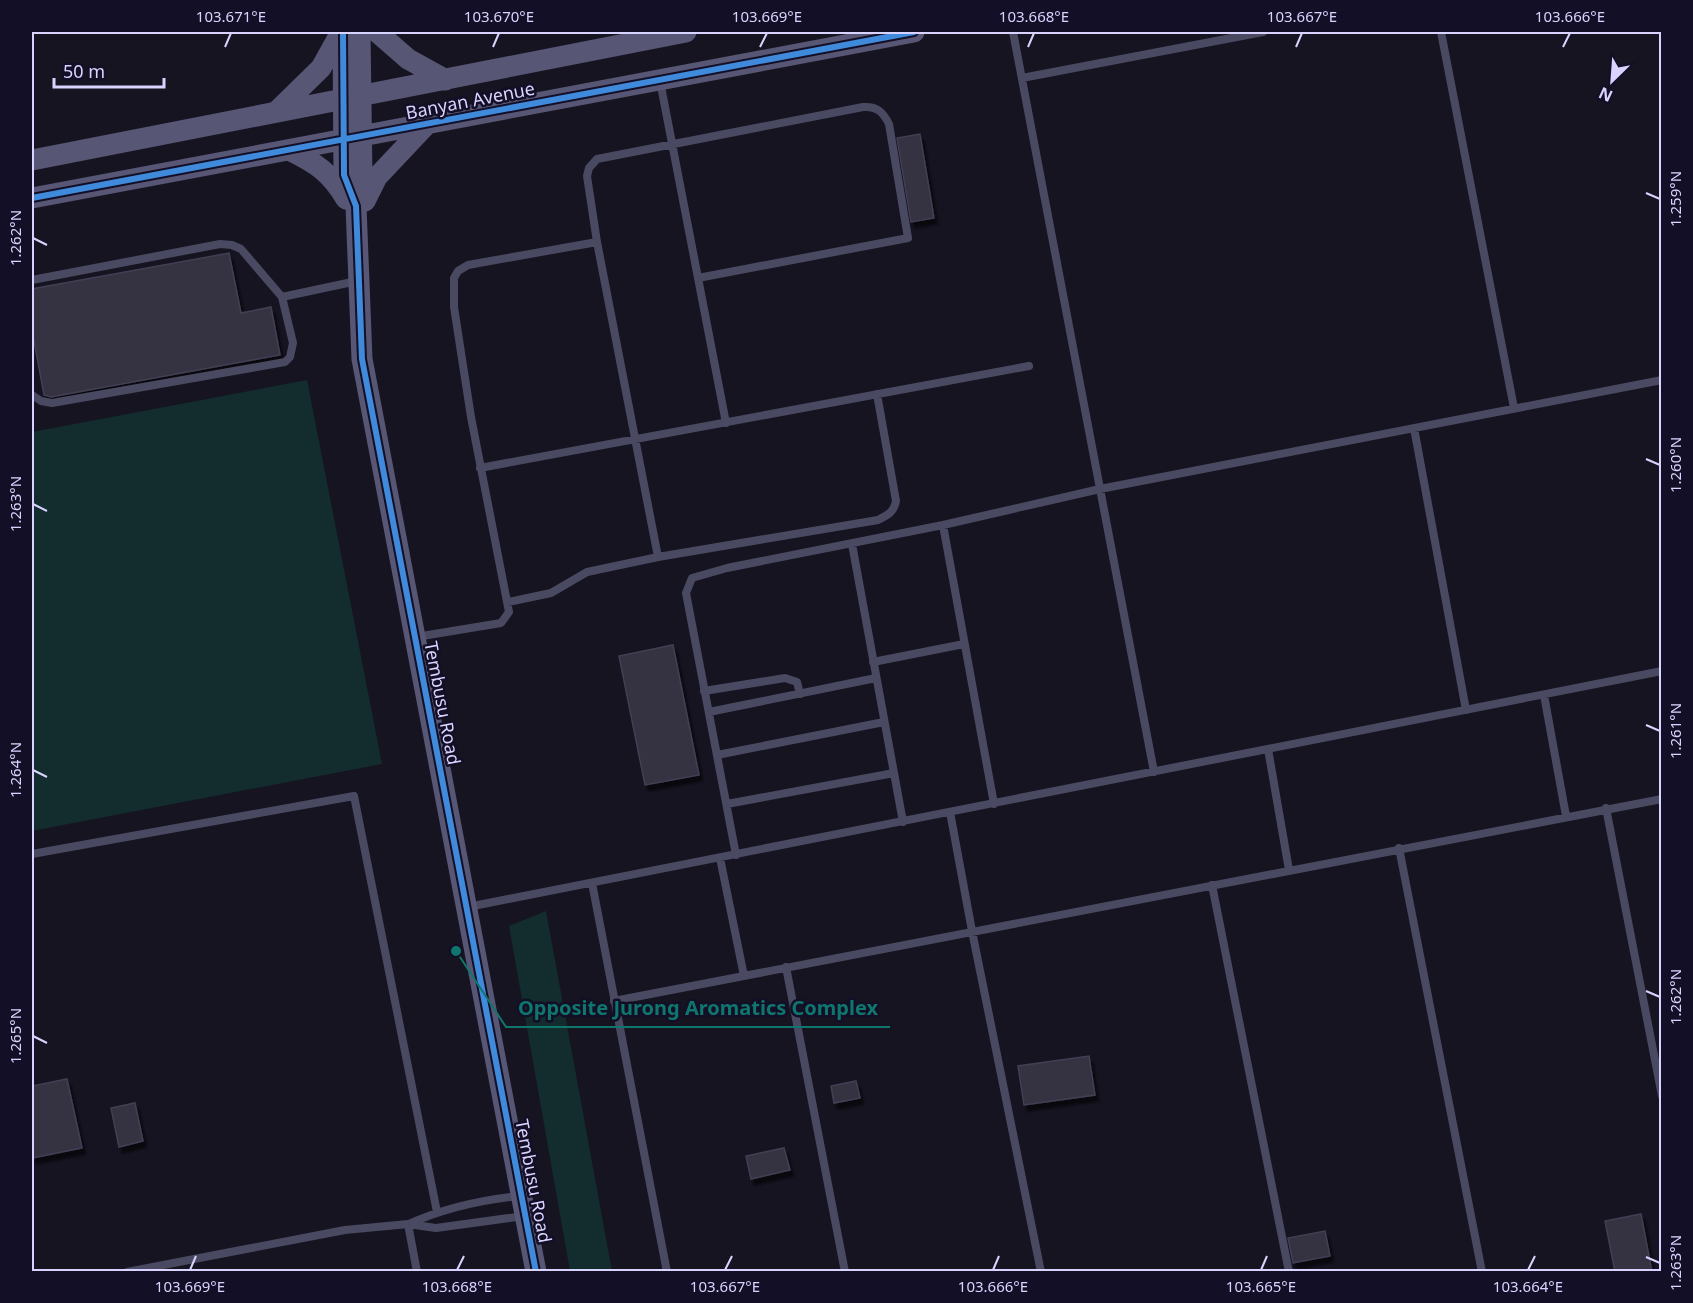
<svg xmlns="http://www.w3.org/2000/svg" width="1693" height="1303" font-family="'Noto Sans',sans-serif">
	<style>
		.green { fill: #132c2d }
		.building { fill: #343243; stroke: #433f54; stroke-width: 1.5; filter: url(#shadow) }
		.lines { fill: none; stroke-linecap: round; stroke-linejoin: round }
		.lane { stroke: #4a4962; stroke-width: 8 }
		.secondary { stroke: #575674; stroke-width: 21 }
		.cycleway-casing { stroke: #130f26; stroke-width: 10 }
		.cycleway { stroke: #408adc; stroke-width: 6 }
		.ticks { fill: none; stroke: #d9d4ff; stroke-width: 2 }
		.labels { text-anchor: middle; dominant-baseline: central; stroke-width: 5; stroke-linejoin: round; paint-order: stroke }
		.street-label { font-size: 18px; fill: #d9d4ff; stroke: #130f26 }
		.leader { fill: none; stroke: #0f766e; stroke-width: 2 }
		.callout-dot { fill: #0f766e; stroke: #130f26; stroke-width: 2 }
		.callout-label { font-size: 20px; text-anchor: middle; font-weight: bold; fill: #0f766e; stroke: #130f26; stroke-width: 5; stroke-linejoin: round; paint-order: stroke }
		.neatline { fill: none; stroke: #d9d4ff; stroke-width: 2 }
		.ticks-label { font-size: 15px; text-anchor: middle; fill: #d9d4ff }
	</style>
	<defs>
		<filter id="shadow"><feDropShadow dx="3.5" dy="6" stdDeviation="1.5" flood-color="#0009"/></filter>
	</defs>
	<rect width="100%" height="100%" fill="#161421"/>
	<path class="green" d="M 307,380 L 382,764 L 32,831 L 32,432 Z
		M 546,911 L 612,1271 L 570,1271 L 509,926 Z"/>
	<path class="building" d="M 920,134 L 934,218 L 911,222 L 897,138 Z
		M 229,253 L 241,313 L 271,307 L 280,355 L 51,397 L 44,395 L 32,330 L 32,289 Z
		M 673,645 L 699,775 L 645,785 L 619,656 Z
		M 1089,1056 L 1095,1095 L 1024,1105 L 1018,1066 Z
		M 67,1079 L 82,1148 L 32,1158 L 32,1086 Z
		M 856,1081 L 860,1098 L 834,1103 L 831,1086 Z
		M 135,1103 L 143,1141 L 119,1147 L 111,1108 Z
		M 784,1148 L 790,1170 L 751,1179 L 746,1156 Z
		M 1641,1214 L 1652,1272 L 1615,1272 L 1605,1221 Z
		M 1325,1231 L 1330,1256 L 1293,1263 L 1288,1238 Z"/>
	<g class="lines">
		<path class="lane" d="M 1013,32 L 1154,772
			M 1441,32 L 1514,408
			M 1022,78 L 1263,32
			M 660,81 L 726,423
			M 32,280 L 220,244 L 232,245 L 241,249 L 282,297 L 293,343 L 290,357 L 285,362 L 52,403 L 41,401 L 32,395
			M 282,297 L 357,281
			M 1414,428 L 1466,710
			M 480,468 L 1029,366
			M 943,525 L 994,804
			M 852,544 L 903,822
			M 658,557 L 597,242 L 587,176 L 589,168 L 597,159 L 863,107 C 877,106 883,112 889,124 L 908,238 L 698,278
			M 508,602 L 551,593 L 587,572 L 658,557 L 878,520 C 888,515 894,512 896,501 L 877,394
			M 416,637 L 501,623 L 509,612 L 471,417 L 454,307 L 454,278 L 458,271 L 468,265 L 597,242
			M 873,662 L 964,644
			M 704,691 L 785,678 L 797,682 L 800,694
			M 1544,695 L 1566,816
			M 709,712 L 876,678
			M 1268,749 L 1289,870
			M 717,755 L 884,722
			M 727,804 L 894,773
			M 1606,808 L 1662,1096
			M 950,812 L 972,931 L 1041,1272
			M 1399,848 L 1482,1272
			M 32,854 L 354,796 L 437,1212
			M 736,855 L 686,593 L 692,578 L 727,568 L 943,525 L 1100,489 L 1662,380
			M 720,858 L 744,976
			M 592,883 L 667,1272
			M 1212,885 L 1289,1272
			M 468,907 L 1662,671
			M 786,967 L 845,1272
			M 614,1001 L 1662,799
			M 408,1224 L 417,1272
			M 409,1224 C 444,1208 481,1200 519,1196
			M 127,1272 L 345,1230 L 408,1224 L 436,1228 L 524,1216"/>
		<path class="secondary" d="M 343,32 L 344,175 L 356,206 L 362,359 L 536,1272
			M 377,32 L 408,59 L 446,80
			M 276,112 L 321,68 L 341,32
			M 289,150 C 316,163 331,173 346,199
			M 32,160 L 686,32
			M 32,198 L 914,32
			M 365,201 L 377,177 L 427,124
			M 356,205 L 362,178 L 360,32"/>
		<defs>
			<path id="cycleway" d="M 343,32 L 344,175 L 356,206 L 362,359 L 536,1272
				M 32,198 L 914,32"/>
		</defs>
		<use href="#cycleway" class="cycleway-casing"/>
		<use href="#cycleway" class="cycleway"/>
	</g>
	<path class="ticks" d="M 225,47 L 231,33M 493,47 L 499,33M 760,47 L 767,33M 1028,47 L 1034,33M 1296,47 L 1302,33M 1563,47 L 1570,33M 1646,193 L 1660,199M 33,238 L 47,245M 1646,459 L 1660,465M 33,504 L 47,511M 1646,725 L 1660,731M 33,770 L 47,777M 1646,991 L 1660,997M 33,1036 L 47,1043M 1646,1257 L 1660,1263M 190,1270 L 196,1256M 457,1270 L 464,1256M 725,1270 L 732,1256M 993,1270 L 999,1256M 1261,1270 L 1267,1256M 1528,1270 L 1535,1256"/>
	<g class="labels">
		<g class="street-label">
			<text transform="translate(470 100) rotate(-11)">Banyan Avenue</text>
			<text transform="translate(443 703) rotate(79)">Tembusu Road</text>
			<text transform="translate(534 1181) rotate(79)">Tembusu Road</text>
		</g>
	</g>
	<path class="leader" d="M456 951L506 1027H890"/>
	<circle class="callout-dot" cx="456" cy="951" r="6"/>
	<g class="callout-label">
		<text x="698" y="1015">Opposite Jurong Aromatics Complex</text>
	</g>
	<rect width="1693" height="1303" fill="none" stroke="#130f26" stroke-width="66"/>
	<g transform="translate(1612 81) rotate(205)" stroke="#130f26" stroke-width="4.5" paint-order="stroke">
	<path d="M0-4.5L10 22L0 15L-10 22Z" fill="#d9d4ff"/>
	<text y="-9" font-size="16" font-weight="bold" text-anchor="middle" fill="#d9d4ff">N</text>
	</g>
	<path d="M54 78v9h110v-9" fill="none" stroke="#d9d4ff" stroke-width="3"/>
	<text x="63" y="78" font-size="18" fill="#d9d4ff" stroke="#130f26" stroke-width="4.5" paint-order="stroke">50 m</text>
	<rect x="33" y="33" width="1627" height="1237" class="neatline"/>
	<g class="ticks-label">
		<text x="231" y="22">103.671°E</text>
		<text x="499" y="22">103.670°E</text>
		<text x="767" y="22">103.669°E</text>
		<text x="1034" y="22">103.668°E</text>
		<text x="1302" y="22">103.667°E</text>
		<text x="1570" y="22">103.666°E</text>
		<text transform="translate(1676 199) rotate(-90)" y="5">1.259°N</text>
		<text transform="translate(16 238) rotate(-90)" y="5">1.262°N</text>
		<text transform="translate(1676 465) rotate(-90)" y="5">1.260°N</text>
		<text transform="translate(16 504) rotate(-90)" y="5">1.263°N</text>
		<text transform="translate(1676 731) rotate(-90)" y="5">1.261°N</text>
		<text transform="translate(16 770) rotate(-90)" y="5">1.264°N</text>
		<text transform="translate(1676 997) rotate(-90)" y="5">1.262°N</text>
		<text transform="translate(16 1036) rotate(-90)" y="5">1.265°N</text>
		<text transform="translate(1676 1263) rotate(-90)" y="5">1.263°N</text>
		<text x="190" y="1292">103.669°E</text>
		<text x="457" y="1292">103.668°E</text>
		<text x="725" y="1292">103.667°E</text>
		<text x="993" y="1292">103.666°E</text>
		<text x="1261" y="1292">103.665°E</text>
		<text x="1528" y="1292">103.664°E</text>
	</g>
</svg>
